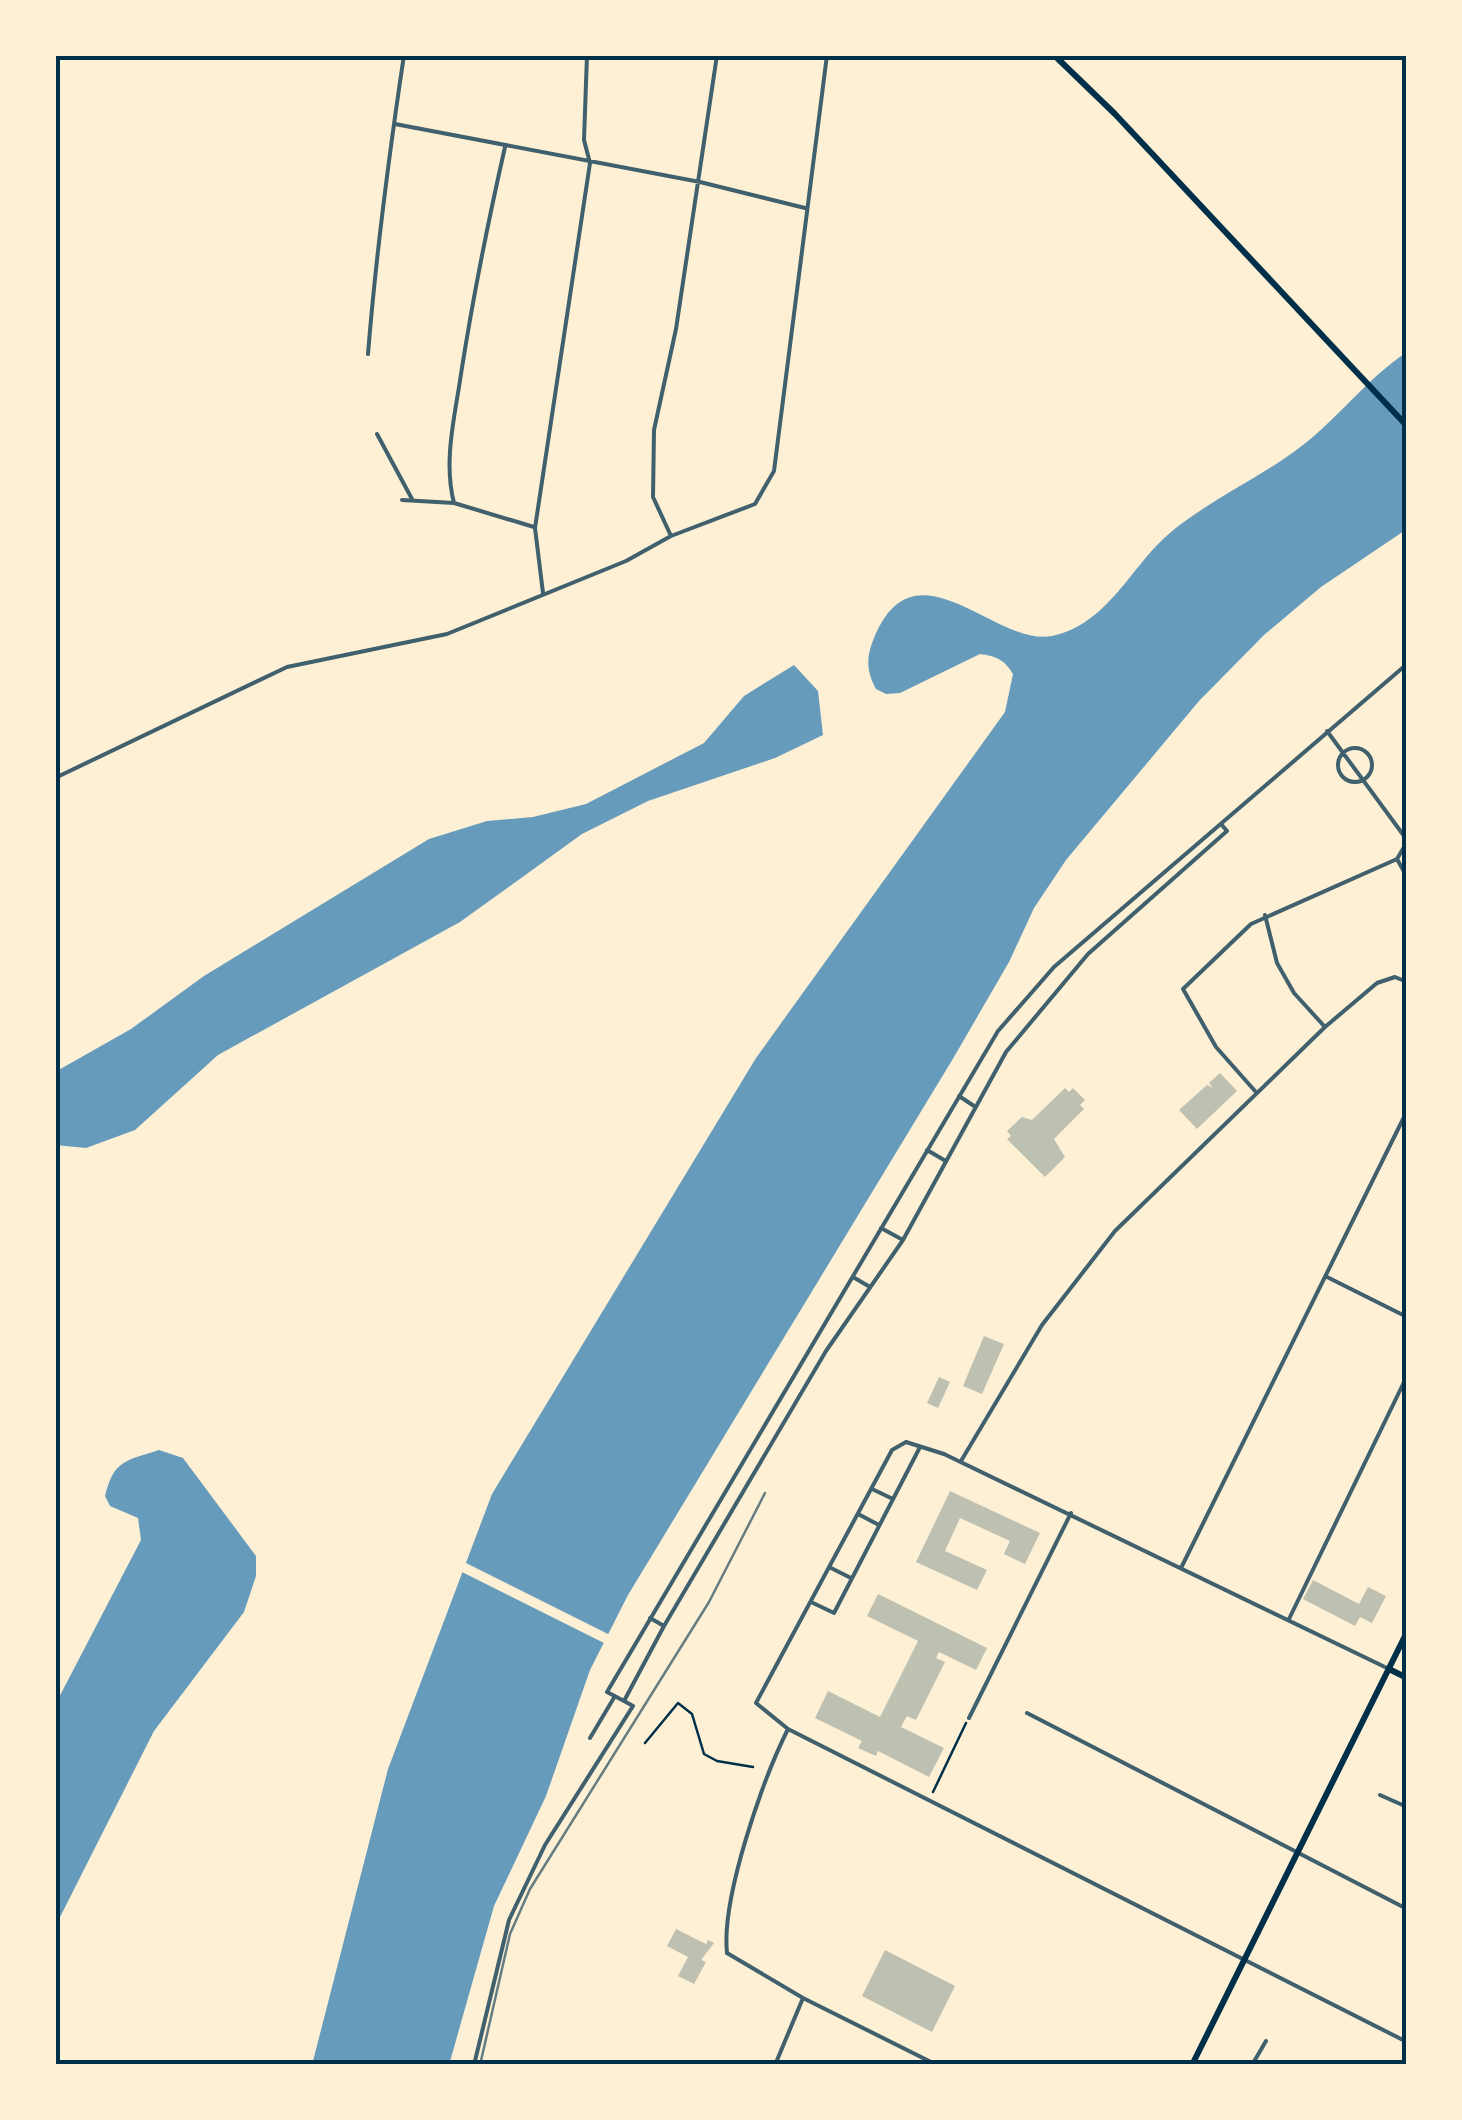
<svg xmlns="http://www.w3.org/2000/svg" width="1462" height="2120" font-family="Ubuntu,sans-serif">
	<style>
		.water { fill: #669bbc }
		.pier { fill: #fdf0d5 }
		.building { fill: #bec0b2 }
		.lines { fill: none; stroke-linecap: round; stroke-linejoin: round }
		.path { stroke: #003049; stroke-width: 2.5 }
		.pedestrian { stroke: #3f606c; stroke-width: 4 }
		.minor { stroke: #3f606c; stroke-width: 4 }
		.secondary { stroke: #003049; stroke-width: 6 }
		.primary { stroke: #003049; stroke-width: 6 }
		.rail { stroke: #657d81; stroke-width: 2.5 }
		.neatline { fill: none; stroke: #003049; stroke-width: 4 }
	</style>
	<rect width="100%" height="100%" fill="#fdf0d5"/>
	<path class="water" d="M 1407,352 L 1407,529 L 1321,587 L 1264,635 L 1199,701 L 1066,860 L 1034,908 L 1009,962 L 954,1057 L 628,1595 L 590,1670 L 546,1796 L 494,1906 L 449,2065 L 312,2065 L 388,1769 L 492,1494 L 756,1058 L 1005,712 L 1013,674 C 1005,660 996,656 980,654 L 900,693 L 886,694 L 876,689 C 868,674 866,662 871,646 C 911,532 993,647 1052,636 C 1109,624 1131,565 1171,532 C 1211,499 1258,479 1299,448 C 1338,419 1366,379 1407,352 Z
		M 794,665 L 818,691 L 823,735 L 775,758 L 648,801 L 582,834 L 460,922 L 218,1055 L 135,1130 L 86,1148 L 55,1145 L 55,1072 L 131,1029 L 204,976 L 429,839 L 487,821 L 533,817 L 586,804 L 704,743 L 744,696 Z
		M 159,1450 L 183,1458 L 256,1556 L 256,1576 L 244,1612 L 154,1731 L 55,1927 L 55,1705 L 141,1540 L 138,1518 L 110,1506 L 105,1496 C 114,1460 125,1461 159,1450 Z"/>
	<path class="pier" d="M 460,1560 L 612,1636 L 608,1645 L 456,1569 Z"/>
	<path class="building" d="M 1220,1073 L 1237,1091 L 1197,1129 L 1179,1110 L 1207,1085 L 1213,1088 L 1209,1083 Z
		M 1065,1088 L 1069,1092 L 1073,1088 L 1085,1100 L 1080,1105 L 1084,1109 L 1054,1139 L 1065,1157 L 1045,1177 L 1007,1139 L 1011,1136 L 1007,1131 L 1022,1117 L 1032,1120 Z
		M 984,1336 L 1004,1344 L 982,1394 L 963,1386 Z
		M 939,1377 L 950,1382 L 938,1408 L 927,1403 Z
		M 950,1491 L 1040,1533 L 1025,1564 L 1004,1554 L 1010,1541 L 960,1518 L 945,1551 L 987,1570 L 977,1590 L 916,1562 Z
		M 1313,1580 L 1359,1604 L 1368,1587 L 1386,1596 L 1372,1623 L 1360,1617 L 1355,1626 L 1303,1599 Z
		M 878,1594 L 987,1648 L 976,1670 L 939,1652 L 936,1658 L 945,1662 L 916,1720 L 907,1716 L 901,1727 L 944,1748 L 929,1777 L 878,1751 L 876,1756 L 858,1748 L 862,1741 L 815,1718 L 828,1691 L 880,1717 L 918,1641 L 867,1616 Z
		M 676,1929 L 706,1944 L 708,1940 L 714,1943 L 701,1960 L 706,1962 L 694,1984 L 678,1976 L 688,1957 L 667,1946 Z
		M 885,1950 L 955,1986 L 932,2032 L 862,1996 Z"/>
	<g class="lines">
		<path class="path" d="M 645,1743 L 678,1703 L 692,1714 L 704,1754 L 717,1761 L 753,1767
			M 933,1792 L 966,1723"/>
		<path class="pedestrian" d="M 1327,731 L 1407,840
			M1338 765a17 17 0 1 1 34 0a17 17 0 1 1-34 0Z
			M 959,1096 L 974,1106
			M 927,1150 L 944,1160
			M 881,1228 L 903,1240
			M 853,1277 L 870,1287
			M 872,1489 L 893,1499
			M 858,1514 L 879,1525
			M 829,1567 L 851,1578
			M 811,1602 L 834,1613 L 919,1449
			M 650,1618 L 664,1626 L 826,1351 L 903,1240 L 1006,1052 L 1088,954 L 1227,831 L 1221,824
			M 664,1626 L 624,1701 L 607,1692 L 998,1031 L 1054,967 L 1407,664
			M 788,1729 L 1407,2042
			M 590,1738 L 615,1696
			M 727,1953 C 721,1898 763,1779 788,1729 L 756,1703 L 892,1450 L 906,1442 L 944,1454
			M 474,2065 L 509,1920 L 545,1845 L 633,1706 L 624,1701"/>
		<path class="minor" d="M 395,124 L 700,182 L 805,208
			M 368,354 C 376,254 389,155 404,55
			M 377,434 L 412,499
			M 402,500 L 454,503 L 534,527
			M 454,503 C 443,461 455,416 461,374 C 473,297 488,222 505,147
			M 671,536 L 653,497 L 654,430 L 676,329 L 717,55
			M 543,593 L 535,528 L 590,163 L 584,140 L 587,55
			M 55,778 L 287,667 L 447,634 L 626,561 L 671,536 L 755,504 L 774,471 L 827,55
			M 1397,859 L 1407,877
			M 1265,915 L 1277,963 L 1294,993 L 1325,1027
			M 1255,1091 L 1216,1047 L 1183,989 L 1251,924 L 1397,859 L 1407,842
			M 1327,1277 L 1407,1317
			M 944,1454 L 1389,1669
			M 961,1461 L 1042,1325 L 1115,1231 L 1325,1027 L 1377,983 L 1395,977 L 1407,982
			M 1182,1566 L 1407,1111
			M 1289,1619 L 1407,1376
			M 1027,1713 L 1407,1909
			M 969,1718 L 1071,1513
			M 1380,1795 L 1407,1807
			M 727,1953 L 803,1998 L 937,2065
			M 775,2065 L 803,1998
			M 1252,2065 L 1266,2041"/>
		<path class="secondary" d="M 1389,1669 L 1407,1678"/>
		<path class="primary" d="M 1054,55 L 1115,114 L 1407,426
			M 1192,2065 L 1407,1632"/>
		<path class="rail" d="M 480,2065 L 510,1934 L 530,1889 L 709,1602 L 765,1493"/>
	</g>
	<rect width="1462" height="2120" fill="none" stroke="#fdf0d5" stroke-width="115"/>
	<rect x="58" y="58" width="1346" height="2004" class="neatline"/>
</svg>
